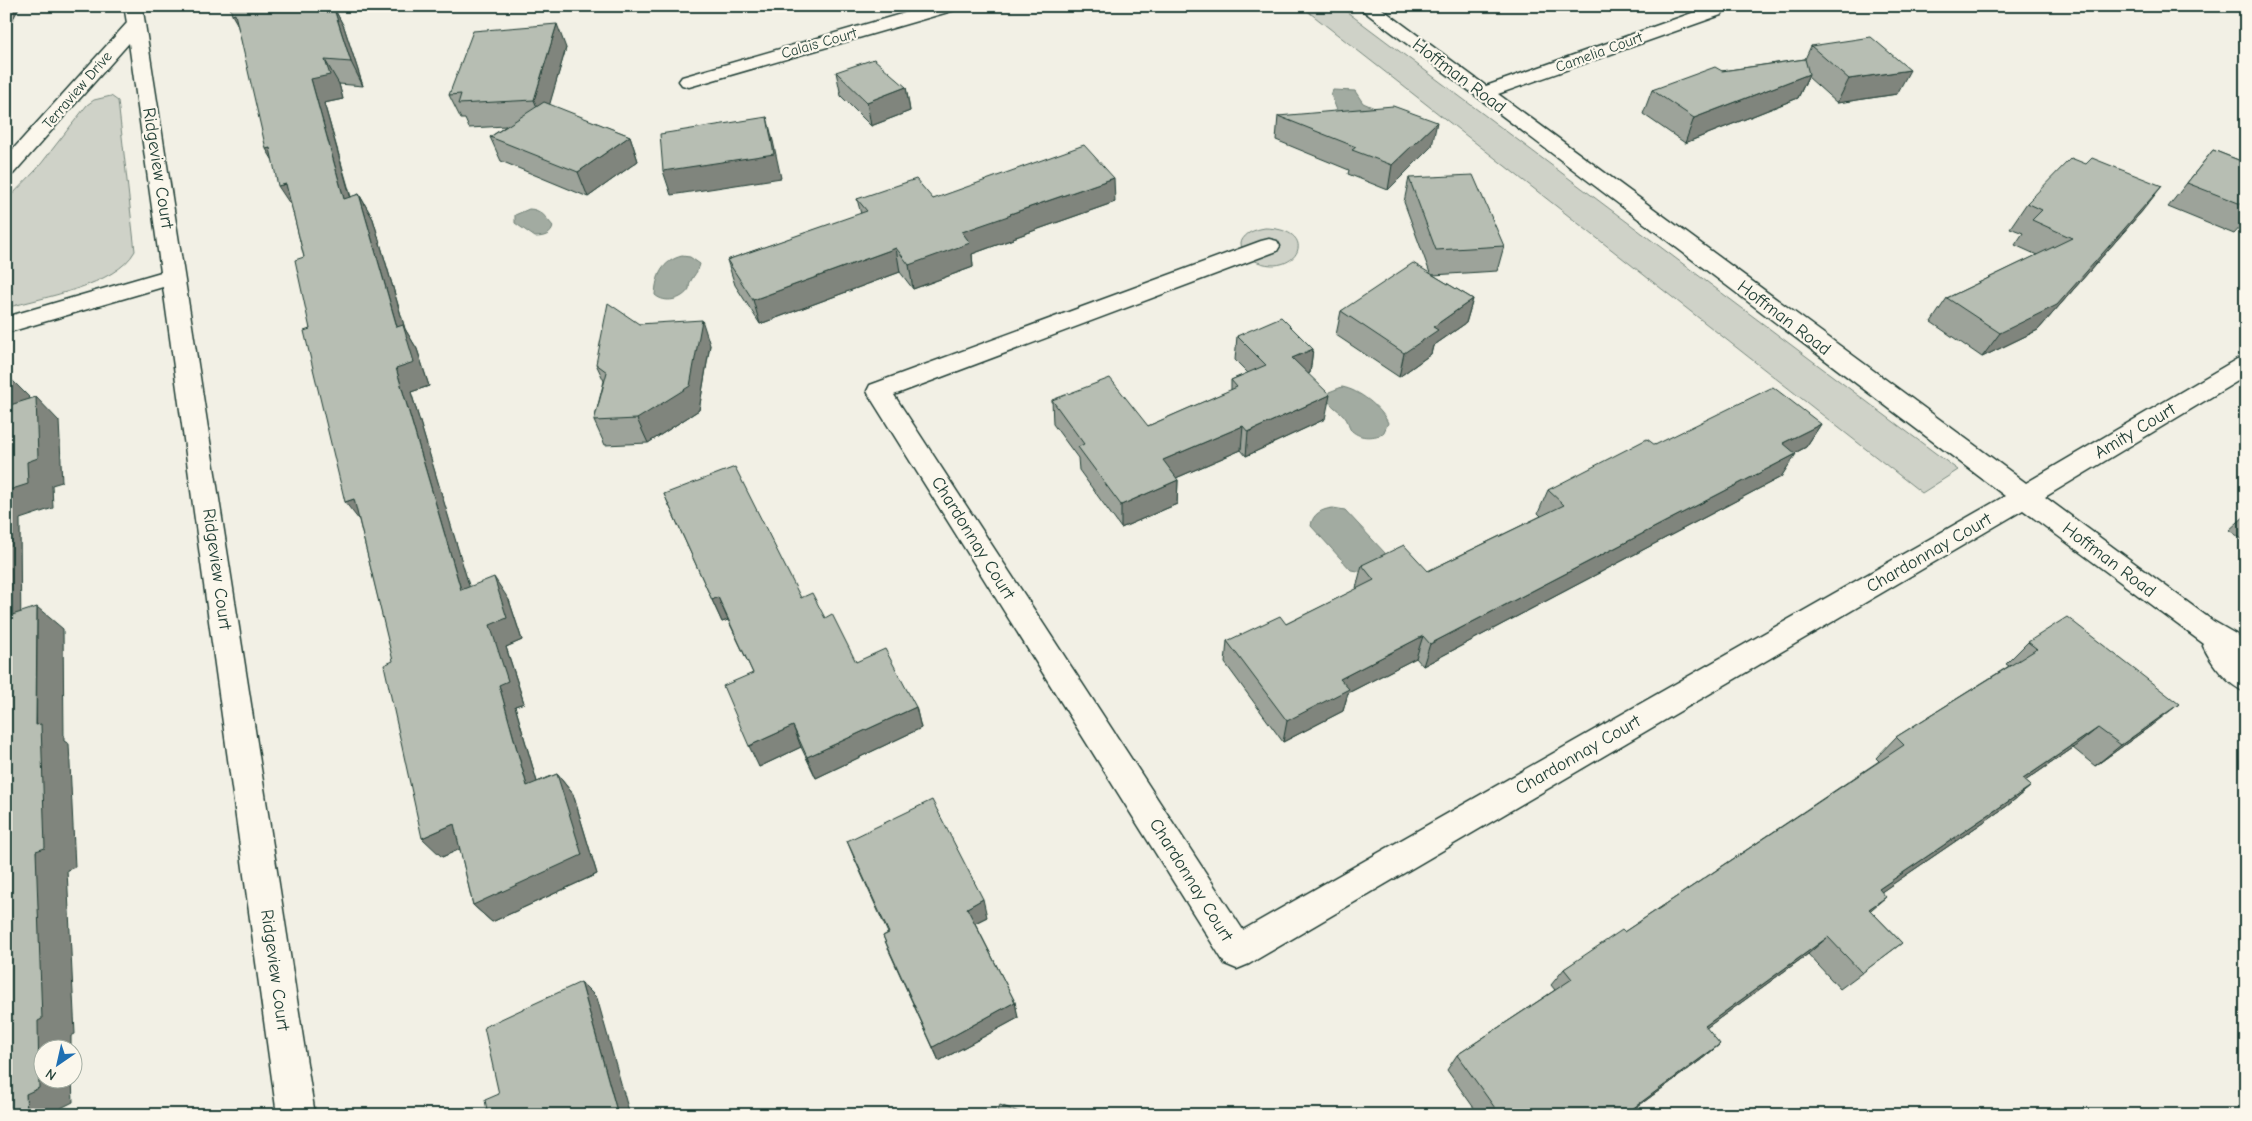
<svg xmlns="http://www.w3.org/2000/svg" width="2252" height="1121" font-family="'Comic Neue',sans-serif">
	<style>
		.green { fill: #cfd2c8; stroke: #77887e }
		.water { fill: #a2aba1; stroke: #6e7f75 }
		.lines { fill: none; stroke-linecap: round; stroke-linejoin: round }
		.minor-casing { stroke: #1f3d34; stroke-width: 3 }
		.minor { fill: #fbf7ec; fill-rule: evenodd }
		.wall { fill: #9da39a; stroke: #1f3d34 }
		.shaded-wall { fill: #80857d; stroke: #1f3d34 }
		.building { fill: #b7beb3; stroke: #1f3d34 }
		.labels { text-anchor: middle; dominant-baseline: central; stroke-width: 4.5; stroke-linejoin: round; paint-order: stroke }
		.far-street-label { font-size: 15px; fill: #1f3d34; stroke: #fbf7ec }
		.street-label { font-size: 18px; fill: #1f3d34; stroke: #fbf7ec }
	</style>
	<rect width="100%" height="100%" fill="#f2f0e5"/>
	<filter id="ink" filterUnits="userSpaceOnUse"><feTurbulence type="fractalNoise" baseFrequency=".02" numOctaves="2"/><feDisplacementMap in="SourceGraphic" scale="10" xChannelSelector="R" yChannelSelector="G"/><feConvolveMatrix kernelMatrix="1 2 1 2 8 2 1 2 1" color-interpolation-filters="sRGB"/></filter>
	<g filter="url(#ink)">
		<path class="green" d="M 1301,6 L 1339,6 L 1958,470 L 1922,493 Z
			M 111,96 L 118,101 L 135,251 C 116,286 43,297 6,308 L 6,201 L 37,169 L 87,105 L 94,100 Z
			M 1265,228 C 1323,229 1296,281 1253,260 C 1245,256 1241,251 1241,242 C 1246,232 1254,230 1265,228 Z"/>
		<path class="water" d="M 1333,90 L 1355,91 L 1363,103 L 1377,109 L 1338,113 L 1331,95 Z
			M 529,209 C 541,209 546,218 553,226 C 552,235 543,237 535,237 L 515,223 L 515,215 Z
			M 682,256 L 690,257 L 700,264 C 698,274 689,278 689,289 C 682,300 665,304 655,295 C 656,276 662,261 682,256 Z
			M 1342,387 C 1359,390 1381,407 1388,423 L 1383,434 C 1372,438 1359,439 1350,429 C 1346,412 1338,413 1328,401 L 1329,392 Z
			M 1333,508 L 1345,510 L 1385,553 L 1381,564 L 1366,572 L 1351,570 L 1311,526 C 1312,514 1322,509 1333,508 Z"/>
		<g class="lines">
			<defs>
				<path id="minor" d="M 137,6 L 143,11 L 145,24 L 315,1115 L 277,1115 L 163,287 L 6,333 L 6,317 L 161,272 L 129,43 L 13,174 L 6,176 L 6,157 L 127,23 L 125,11 L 128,7 Z
					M 929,6 L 958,6 L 955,10 L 696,85 L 689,87 L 682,85 L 679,81 L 682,77 Z
					M 1357,6 L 1378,6 L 1486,86 L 1709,7 L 1721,7 L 1724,11 L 1721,15 L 1498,94 L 2026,483 L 2237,359 L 2246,357 L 2246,376 L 2045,497 L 2213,621 L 2246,640 L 2246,692 C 2228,686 2211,663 2203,646 L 2204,644 L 2023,510 L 1249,964 L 1237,969 L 1225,964 L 870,397 L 867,391 L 870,385 L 1261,241 L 1269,239 L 1277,241 L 1280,246 L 1277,251 L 894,395 L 1243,930 L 2005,496 Z"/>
			</defs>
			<use href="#minor" class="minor-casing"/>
			<use href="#minor" class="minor"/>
		</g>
		<path class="wall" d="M 322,6 L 333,6 L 344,27 L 363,86 L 339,84 L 343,99 L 324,103 L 351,197 L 359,194 L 373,219 L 405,329 L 417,349 L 429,386 L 411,392 L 469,587 L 509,600 L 522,640 L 506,647 L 524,703 L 515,706 L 537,782 L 557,774 L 573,794 L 597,874 L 492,922 L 473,905 L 460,849 L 442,857 L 359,520 L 310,329 L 304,257 L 292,207 L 273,161 L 237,23 Z
			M 1811,46 L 1897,94 L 1837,103 L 1808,77 L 1798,98 L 1685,143 L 1643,114 L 1652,90 L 1722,71 L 1805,59 Z
			M 566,48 L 549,105 L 630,136 L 638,161 L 588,197 L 501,161 L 490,137 L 506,126 L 469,128 L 465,119 L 461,119 L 449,95 Z
			M 836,72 L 906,87 L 910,111 L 871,126 L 841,96 Z
			M 1278,116 L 1432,146 L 1388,190 L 1348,174 L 1349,170 L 1276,140 Z
			M 2213,150 L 2246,163 L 2246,227 L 2242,225 L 2234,234 L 2168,207 Z
			M 1409,178 L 1504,246 L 1497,271 L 1433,275 L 1473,299 L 1466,323 L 1433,346 L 1431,354 L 1399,377 L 1336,335 L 1341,311 L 1430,273 L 1404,202 Z
			M 857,199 L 933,199 L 1115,202 L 1013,238 L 1013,239 L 972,254 L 973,267 L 913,289 L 900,272 L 760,324 L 735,285 L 727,260 L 861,214 Z
			M 2027,203 L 2143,210 L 2038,330 L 1982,357 L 1931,322 L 1947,298 L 2037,255 L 2015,245 L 2023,233 L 2010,228 Z
			M 639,324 L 710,345 L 699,410 L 648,443 L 605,445 L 594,421 L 604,381 L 596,364 Z
			M 1237,336 L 1313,349 L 1310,373 L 1308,374 L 1325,419 L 1246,456 L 1241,450 L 1176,478 L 1178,480 L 1177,504 L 1121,528 L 1079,470 L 1078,458 L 1053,424 L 1052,400 L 1148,426 L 1231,390 L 1231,380 L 1248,373 L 1235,360 Z
			M 1821,424 L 1806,447 L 1795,453 L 1781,477 L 1423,666 L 1416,658 L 1348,693 L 1343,711 L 1283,742 L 1225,663 L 1227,641 L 1286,624 L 1357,589 L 1356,588 L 1362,565 L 1428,571 L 1541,516 L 1538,513 L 1548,490 L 1655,445 Z
			M 664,494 L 801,598 L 825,618 L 856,662 L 916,707 L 921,728 L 816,778 L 801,747 L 759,767 L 753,673 L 728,620 L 722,622 Z
			M 2246,515 L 2246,542 L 2229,530 Z
			M 2028,642 L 2152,725 L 2095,766 L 2073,748 L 2025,781 L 2031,786 L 2007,806 L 1881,892 L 1870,910 L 1902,943 L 1840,989 L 1808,954 L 1706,1028 L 1720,1044 L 1702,1059 L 1626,1115 L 1479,1115 L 1447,1070 L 1457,1055 L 1555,990 L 1551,985 L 1564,969 L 1624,932 L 1879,761 L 1876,758 L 1896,737 L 2009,666 L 2006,664 Z
			M 847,841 L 987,917 L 975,923 L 1015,1002 L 1018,1018 L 939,1061 L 890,953 L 883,936 L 888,933 L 855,860 Z"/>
		<path class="shaded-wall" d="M 6,6 L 20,6 L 6,32 Z
			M 333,6 L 344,27 L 363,86 L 351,62 Z
			M 235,14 L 246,39 L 232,15 Z
			M 557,24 L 566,48 L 544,124 L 534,100 Z
			M 325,60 L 339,84 L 343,99 L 324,103 L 358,224 L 344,199 L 311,79 Z
			M 1910,70 L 1897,94 L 1837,103 L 1849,79 Z
			M 1809,74 L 1798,98 L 1685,143 L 1694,118 Z
			M 906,87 L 910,111 L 871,126 L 867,102 Z
			M 767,117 L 773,141 L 781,178 L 671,195 L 663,171 Z
			M 1437,122 L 1432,146 L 1388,190 L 1392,165 Z
			M 630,136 L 638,161 L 588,197 L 578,172 Z
			M 270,148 L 281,174 L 266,149 Z
			M 1114,178 L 1115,202 L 1013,238 L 1013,239 L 972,254 L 973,267 L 913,289 L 909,265 L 962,232 L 1010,214 Z
			M 286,184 L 294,210 L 278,186 Z
			M 2162,186 L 2143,210 L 2038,330 L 1982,357 L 2000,333 Z
			M 359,194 L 373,219 L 405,329 L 417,349 L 429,386 L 411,392 L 477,612 L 461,590 L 396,368 L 397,327 Z
			M 896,248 L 900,272 L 760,324 L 753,300 Z
			M 1473,299 L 1466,323 L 1433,346 L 1431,354 L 1399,377 L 1404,353 L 1433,327 Z
			M 702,320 L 710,345 L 699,410 L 648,443 L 637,419 Z
			M 1313,349 L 1310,373 L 1289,382 L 1292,358 Z
			M 6,374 L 30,398 L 31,430 L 7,406 Z
			M 1330,395 L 1325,419 L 1246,456 L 1248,432 Z
			M 36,397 L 59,421 L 62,482 L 52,485 L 53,508 L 20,519 L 21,644 L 6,632 L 6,491 L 27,462 Z
			M 1821,424 L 1806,447 L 1768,467 L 1783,443 Z
			M 1243,426 L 1241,450 L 1162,484 L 1163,460 Z
			M 1796,454 L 1781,477 L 1423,666 L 1430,644 Z
			M 1178,480 L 1177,504 L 1121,528 L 1121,505 Z
			M 354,499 L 363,525 L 345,502 Z
			M 494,577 L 509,600 L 522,640 L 506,647 L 524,703 L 515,706 L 544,806 L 527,786 L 499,685 L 490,625 Z
			M 718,597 L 728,620 L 722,622 L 712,600 Z
			M 37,607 L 63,629 L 64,741 L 69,744 L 75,867 L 67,870 L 75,1034 L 71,1036 L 71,1048 L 42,1048 L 42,1078 L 72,1078 L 73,1102 L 61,1108 L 61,1115 L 27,1115 L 26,1094 L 36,851 Z
			M 1423,636 L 1416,658 L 1348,693 L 1343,711 L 1283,742 L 1287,721 L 1340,679 Z
			M 2179,704 L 2152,725 L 2095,766 L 2121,745 Z
			M 916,707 L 921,728 L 816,778 L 807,757 Z
			M 793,726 L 801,747 L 759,767 L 749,746 Z
			M 2098,728 L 2073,748 L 1999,799 L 2023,779 Z
			M 557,774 L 573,794 L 597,874 L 492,922 L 473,905 Z
			M 2031,786 L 2007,806 L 1858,908 L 1879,889 Z
			M 454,824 L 472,844 L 442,857 L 422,838 Z
			M 1886,897 L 1865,915 L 1869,909 Z
			M 983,899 L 987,917 L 971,925 L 967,908 Z
			M 1828,937 L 1808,954 L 1687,1042 L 1705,1026 Z
			M 581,982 L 597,998 L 630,1115 L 618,1115 Z
			M 1015,1002 L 1018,1018 L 939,1061 L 933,1047 Z
			M 1720,1044 L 1702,1059 L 1626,1115 L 1624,1115 Z"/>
		<path class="building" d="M 230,6 L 311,6 L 312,9 L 322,6 L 333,6 L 351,62 L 325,60 L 330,75 L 311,79 L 344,199 L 359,194 L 397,327 L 403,325 L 414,362 L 396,368 L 461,590 L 494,577 L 507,618 L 490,625 L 508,681 L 499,685 L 527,786 L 557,774 L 582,855 L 473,905 L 454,824 L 422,838 L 384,665 L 393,661 L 354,499 L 345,502 L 304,331 L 310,329 L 295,260 L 304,257 L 286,184 L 278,186 L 270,148 L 266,149 L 235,14 L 232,15 Z
			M 557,24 L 534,100 L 458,104 L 461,94 L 449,95 L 473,31 Z
			M 1871,37 L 1910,70 L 1849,79 L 1811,46 Z
			M 874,59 L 906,87 L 867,102 L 836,72 Z
			M 1805,59 L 1809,74 L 1694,118 L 1652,90 L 1715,67 L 1722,71 Z
			M 544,102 L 630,136 L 578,172 L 490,137 Z
			M 1393,106 L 1437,122 L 1392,165 L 1352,150 L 1356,147 L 1278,116 Z
			M 767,117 L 774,154 L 663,171 L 660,134 Z
			M 1084,145 L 1114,178 L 1010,214 L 1011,215 L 962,232 L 970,243 L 909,265 L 896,248 L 753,300 L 727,260 L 867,211 L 857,199 L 916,179 L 933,199 Z
			M 2213,150 L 2246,163 L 2246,206 L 2187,183 Z
			M 2071,158 L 2086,164 L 2092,158 L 2162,186 L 2057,305 L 2000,333 L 1947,298 L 2072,238 L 2032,220 L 2042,210 L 2027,203 Z
			M 1473,175 L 1504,246 L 1436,250 L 1409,178 Z
			M 1413,263 L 1473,299 L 1433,327 L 1438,330 L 1404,353 L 1341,311 Z
			M 608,303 L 639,324 L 702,320 L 690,386 L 637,419 L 594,421 L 607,372 L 596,364 Z
			M 1281,317 L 1313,349 L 1292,358 L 1330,395 L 1248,432 L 1243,426 L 1163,460 L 1178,480 L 1121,505 L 1078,447 L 1084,444 L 1052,400 L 1110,378 L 1148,426 L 1237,387 L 1231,380 L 1266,365 L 1237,336 Z
			M 6,374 L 7,406 L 36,397 L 38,458 L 27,462 L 28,484 L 6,491 Z
			M 1773,387 L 1821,424 L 1783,443 L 1796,454 L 1430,644 L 1423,636 L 1340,679 L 1349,689 L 1287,721 L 1227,641 L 1280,616 L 1286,624 L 1374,580 L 1362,565 L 1404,545 L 1428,571 L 1564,505 L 1548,490 L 1647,439 L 1655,445 Z
			M 735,467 L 801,598 L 812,593 L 825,618 L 832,614 L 856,662 L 885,649 L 916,707 L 807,757 L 793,726 L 749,746 L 723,686 L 753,673 L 718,597 L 712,600 L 664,494 Z
			M 37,607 L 36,725 L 41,724 L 45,848 L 36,851 L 42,1019 L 38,1021 L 39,1088 L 26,1094 L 27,1115 L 6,1115 L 6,617 Z
			M 2067,617 L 2179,704 L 2121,745 L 2098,728 L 2023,779 L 2031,786 L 1879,889 L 1886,897 L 1869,909 L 1902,943 L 1862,973 L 1828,937 L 1705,1026 L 1720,1044 L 1624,1115 L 1500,1115 L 1457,1055 L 1572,979 L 1564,969 L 1622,930 L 1624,932 L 1904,745 L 1896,737 L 2037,649 L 2028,642 Z
			M 932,800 L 983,899 L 967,908 L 1015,1002 L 933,1047 L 883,936 L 889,933 L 847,841 Z
			M 581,982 L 618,1115 L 488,1115 L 485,1100 L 499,1094 L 484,1027 Z
			M 1000,1105 L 1027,1115 L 996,1115 Z"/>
	</g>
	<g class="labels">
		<g class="far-street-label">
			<text transform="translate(819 43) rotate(-16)">Calais Court</text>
			<text transform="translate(1599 52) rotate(-20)">Camelia Court</text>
			<text transform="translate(77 90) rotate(-49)">Terraview Drive</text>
		</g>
		<g class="street-label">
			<text transform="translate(1459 76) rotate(37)">Hoffman Road</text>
			<text transform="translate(158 168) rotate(81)">Ridgeview Court</text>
			<text transform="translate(1784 318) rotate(37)">Hoffman Road</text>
			<text transform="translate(2135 431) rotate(-31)">Amity Court</text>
			<text transform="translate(973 538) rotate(58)">Chardonnay Court</text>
			<text transform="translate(1929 553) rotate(-30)">Chardonnay Court</text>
			<text transform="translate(2109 560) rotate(37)">Hoffman Road</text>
			<text transform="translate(217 569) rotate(82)">Ridgeview Court</text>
			<text transform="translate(1578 755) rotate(-30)">Chardonnay Court</text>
			<text transform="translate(1191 880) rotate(58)">Chardonnay Court</text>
			<text transform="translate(275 970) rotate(82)">Ridgeview Court</text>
		</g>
	</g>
	<rect width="2252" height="1121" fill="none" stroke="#fbf7ec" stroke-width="25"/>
	<rect x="12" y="12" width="2227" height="1096" fill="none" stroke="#1f3d34" stroke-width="2" filter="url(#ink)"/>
	<g transform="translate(58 1064) rotate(214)"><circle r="24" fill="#fbf7ec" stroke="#a3ada2"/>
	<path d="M0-4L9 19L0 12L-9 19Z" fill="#1f6fb2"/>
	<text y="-8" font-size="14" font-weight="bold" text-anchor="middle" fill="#1f3d34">N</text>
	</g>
</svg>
